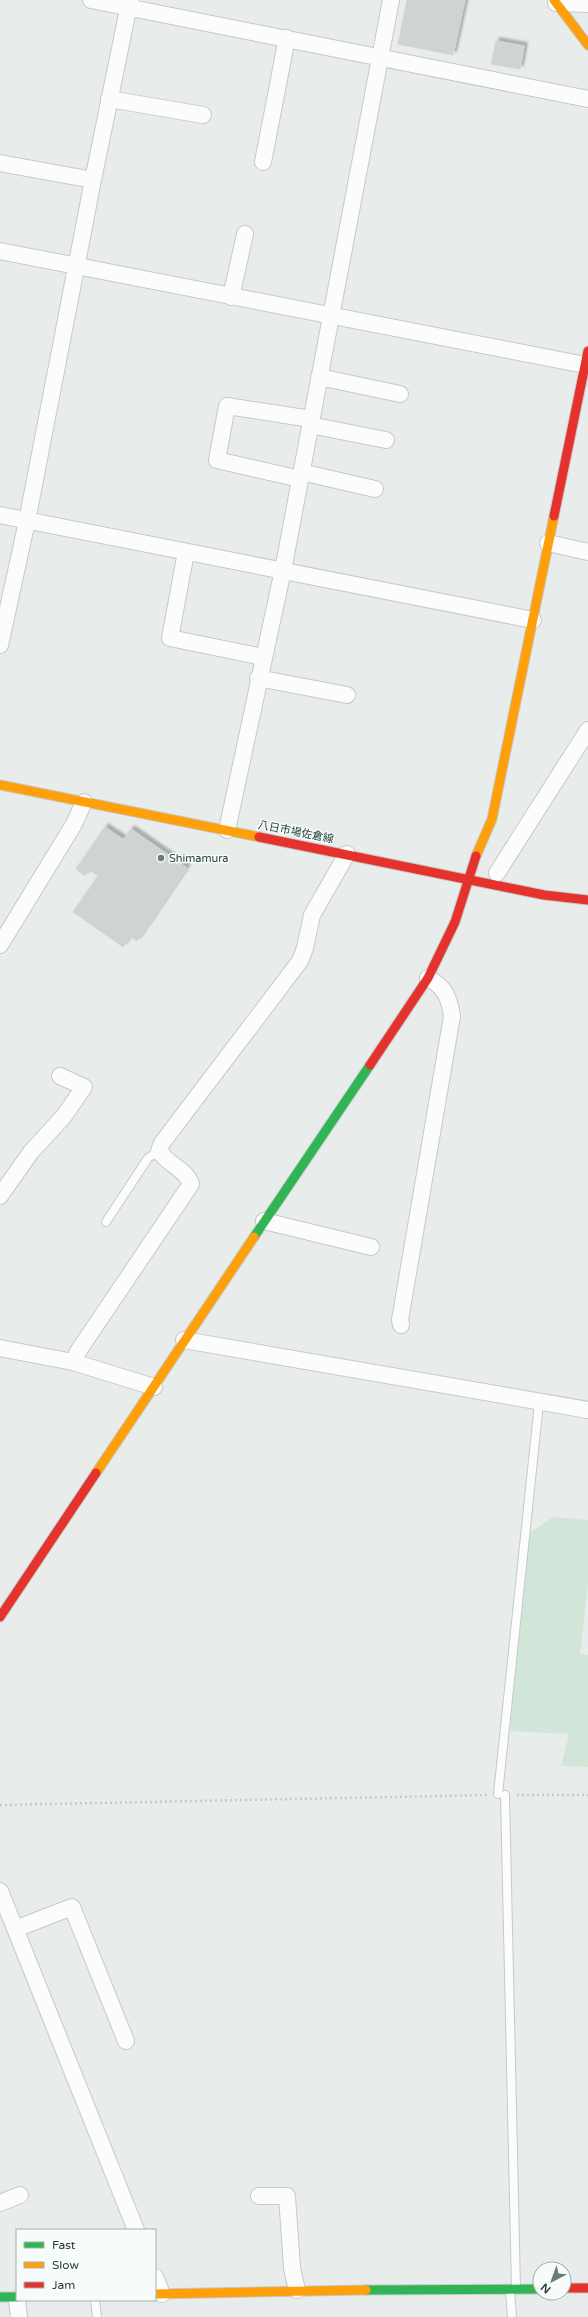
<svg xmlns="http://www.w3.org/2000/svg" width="588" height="2317" font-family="'Varela Round','Noto Sans JP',sans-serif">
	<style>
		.green { fill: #d1e6d8 }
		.building { fill: #cfd4d2; stroke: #d1d6d4; filter: url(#shadow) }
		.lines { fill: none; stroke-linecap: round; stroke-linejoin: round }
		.lane-casing { stroke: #c5cac8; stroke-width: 10 }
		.street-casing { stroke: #c5cac8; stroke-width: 18 }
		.fast-casing { stroke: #c3cbc8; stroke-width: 11 }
		.slow-casing { stroke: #c3cbc8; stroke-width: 11 }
		.jam-casing { stroke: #c3cbc8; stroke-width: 11 }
		.path { stroke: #c3ccca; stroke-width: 2.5; stroke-dasharray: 2 3; stroke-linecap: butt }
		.lane { stroke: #fcfcfc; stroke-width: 8 }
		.street { stroke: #fcfcfc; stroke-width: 16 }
		.fast { stroke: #30b455; stroke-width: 9 }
		.slow { stroke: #ff9f0a; stroke-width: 9 }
		.jam { stroke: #e5322d; stroke-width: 9 }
		.poi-dot { fill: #697e78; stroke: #f7fbf9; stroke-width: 1.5 }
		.labels { text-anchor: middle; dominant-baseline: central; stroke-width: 3; stroke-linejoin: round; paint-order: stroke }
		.street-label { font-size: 11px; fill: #24423a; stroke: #f7fbf9 }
		.poi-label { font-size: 11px; fill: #24423a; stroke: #f7fbf9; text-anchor: start }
	</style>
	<defs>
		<filter id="shadow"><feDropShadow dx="3.5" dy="-3.5" stdDeviation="1" flood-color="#0004"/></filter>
	</defs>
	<rect width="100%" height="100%" fill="#e8edeb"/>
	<path class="green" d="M 553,1517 L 588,1520 L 588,1585 L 580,1654 L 588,1655 L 588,1767 L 561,1766 L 569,1734 L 510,1731 L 527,1535 Z"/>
	<path class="building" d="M 407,0 L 465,0 L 453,55 L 398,44 Z
		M 496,41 L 524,46 L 520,69 L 491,64 Z
		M 105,827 L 124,840 L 98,876 L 89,870 L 85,876 L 76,869 Z
		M 131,829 L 187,868 L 137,941 L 130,936 L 123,947 L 73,912 Z"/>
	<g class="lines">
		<defs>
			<path id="lane" d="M 106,1222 L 148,1158 L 159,1151
				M 498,1794 L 539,1403
				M 505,1795 L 516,2288
				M 510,2290 L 512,2317
				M 95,2300 L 97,2317"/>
			<path id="street" d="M 91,0 L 588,99
				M 556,3 L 588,4
				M 109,99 L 203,115
				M 263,162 L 287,38
				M 0,163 L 93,180
				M 0,251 L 585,365
				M 231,297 L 245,234
				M 319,377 L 400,394
				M 310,425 L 386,440
				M 301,472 L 375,489
				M 300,479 L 217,460 L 227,406 L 311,419
				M 0,515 L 533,620
				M 548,543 L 588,552
				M 186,552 L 170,638 L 263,657
				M 0,645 L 27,521 L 93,180 L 130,0
				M 258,678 L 347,695
				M 227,830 L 283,570 L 391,0
				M 497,873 L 588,730
				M 0,945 L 74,824 L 84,802
				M 0,1196 L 31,1152 L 64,1116 L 84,1087 L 60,1076
				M 264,1221 L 371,1247
				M 401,1325 L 400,1320 L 452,1016 C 449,997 445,987 428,978
				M 184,1340 L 588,1410
				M 0,1348 L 73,1362 L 154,1387
				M 73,1362 L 79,1350 L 191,1184 C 186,1169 168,1165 159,1151 L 162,1143 L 300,961 L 305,948 L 312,915 L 347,854
				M 0,1891 L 136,2230
				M 15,1929 L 72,1907 L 126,2041
				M 259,2196 L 287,2196 L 292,2268 L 297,2290
				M 0,2203 L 20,2195
				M 155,2277 L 162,2294
				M 17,2300 L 19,2317"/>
			<path id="fast" d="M 254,1237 L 370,1065
				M 366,2290 L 540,2289
				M 0,2297 L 17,2297"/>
			<path id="slow" d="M 554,0 L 588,45
				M 0,785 L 259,837
				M 476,856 L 492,819 L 554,516
				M 96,1473 L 254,1237
				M 155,2294 L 366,2290"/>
			<path id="jam" d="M 554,516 L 588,351
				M 259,837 L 544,895 L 588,900
				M 370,1065 L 428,978 L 455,922 L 476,856
				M 0,1617 L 96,1473
				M 564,2288 L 588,2288"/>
		</defs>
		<use href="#lane" class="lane-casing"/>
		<use href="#street" class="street-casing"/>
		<use href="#fast" class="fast-casing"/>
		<use href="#slow" class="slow-casing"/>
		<use href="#jam" class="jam-casing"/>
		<path class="path" d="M 517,1795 L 588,1795
			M 0,1805 L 488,1795"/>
		<use href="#lane" class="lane"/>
		<use href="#street" class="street"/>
		<use href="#fast" class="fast"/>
		<use href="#slow" class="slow"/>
		<use href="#jam" class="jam"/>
	</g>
	<circle class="poi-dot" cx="161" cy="858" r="4"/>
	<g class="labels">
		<g class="street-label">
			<text transform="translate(296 832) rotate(11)">八日市場佐倉線</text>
		</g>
		<g class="poi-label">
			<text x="169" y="858">Shimamura</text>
		</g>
	</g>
	<rect x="16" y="2229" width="140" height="72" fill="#f7fbf9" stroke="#a3b1ad"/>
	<rect x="24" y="2242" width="20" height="6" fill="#30b455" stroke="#a3b1ad"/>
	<text x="52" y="2249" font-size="12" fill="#24423a">Fast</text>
	<rect x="24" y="2262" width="20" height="6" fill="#ff9f0a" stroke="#a3b1ad"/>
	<text x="52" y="2269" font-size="12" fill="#24423a">Slow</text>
	<rect x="24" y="2282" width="20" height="6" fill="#e5322d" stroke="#a3b1ad"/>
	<text x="52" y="2289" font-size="12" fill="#24423a">Jam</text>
	<g transform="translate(552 2281) rotate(221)"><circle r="19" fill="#f7fbf9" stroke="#a3b1ad"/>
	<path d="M0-3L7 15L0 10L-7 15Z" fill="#697e78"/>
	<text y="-6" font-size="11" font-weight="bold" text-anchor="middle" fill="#24423a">N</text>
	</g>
</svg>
